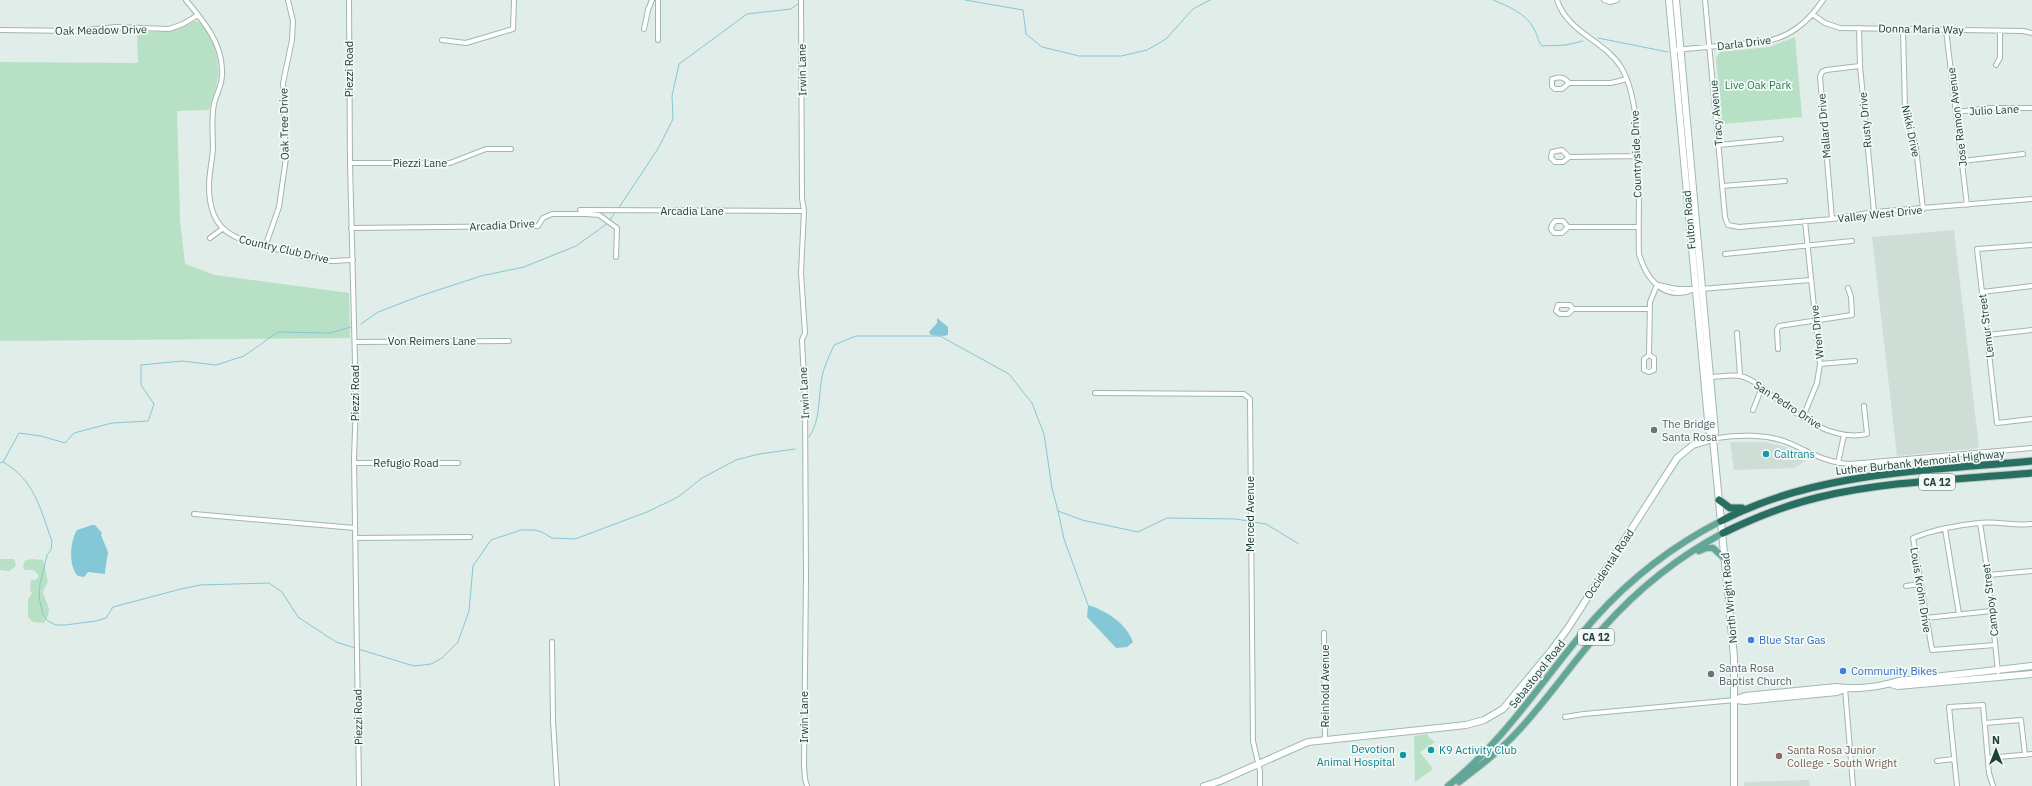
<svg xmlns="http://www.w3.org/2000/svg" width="2032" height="786" font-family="'IBM Plex Sans',sans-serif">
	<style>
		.built { fill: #cfddd7 }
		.green { fill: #b8e0c4 }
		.water { fill: #84c7d7 }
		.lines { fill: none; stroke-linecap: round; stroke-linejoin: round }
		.stream { stroke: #84c7d7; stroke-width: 1 }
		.street-casing { stroke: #a3b5b0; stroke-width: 6 }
		.secondary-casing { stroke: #9ebab1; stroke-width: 8 }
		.primary-casing { stroke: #c1c9c7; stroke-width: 8 }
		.highway-casing { stroke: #c1c9c7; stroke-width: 9 }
		.street { stroke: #fff; stroke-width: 4 }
		.secondary { stroke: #fff; stroke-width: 6 }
		.primary { stroke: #62a697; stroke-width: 6 }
		.highway { stroke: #296e62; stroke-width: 7 }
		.worship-dot { fill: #6b7280; stroke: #f2f9f6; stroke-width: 1.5 }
		.culture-dot { fill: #0f9aa8; stroke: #f2f9f6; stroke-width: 1.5 }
		.shop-dot { fill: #3f7fe0; stroke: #f2f9f6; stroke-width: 1.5 }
		.education-dot { fill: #8d6e63; stroke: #f2f9f6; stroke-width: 1.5 }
		.labels { text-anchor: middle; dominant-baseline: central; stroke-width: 3.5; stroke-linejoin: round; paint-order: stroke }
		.shield { fill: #f2f9f6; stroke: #5f7771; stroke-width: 1 }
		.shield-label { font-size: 10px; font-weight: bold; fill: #203f38 }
		.street-label { font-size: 11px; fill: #203f38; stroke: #f2f9f6 }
		.park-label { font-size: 11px; fill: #267a49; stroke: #f2f9f6 }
		.worship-label { font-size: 11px; fill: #5b616d; stroke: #f2f9f6; text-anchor: start }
		.culture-label { font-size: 11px; fill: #0d838f; stroke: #f2f9f6; text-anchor: start }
		.shop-label { font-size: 11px; fill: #366cbe; stroke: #f2f9f6; text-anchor: start }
		.education-label { font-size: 11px; fill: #785e54; stroke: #f2f9f6; text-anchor: start }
	</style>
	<rect width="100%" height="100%" fill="#e1ede8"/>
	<path class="built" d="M 1954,230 L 1979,448 L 1897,456 L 1872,237 Z
		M 1730,442 L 1765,442 L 1790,448 L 1810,458 L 1794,468 L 1734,470 Z
		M 1809,780 L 1810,786 L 1744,786 L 1744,782 Z"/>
	<path class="green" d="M 195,21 C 212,22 220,63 218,77 C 216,88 212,99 209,110 L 177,111 L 180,220 L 185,264 L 215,275 L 349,293 L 350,338 L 0,341 L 0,62 L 138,63 L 137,31 C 159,33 175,32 195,21 Z
		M 1795,37 L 1802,117 L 1722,124 L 1716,58 L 1720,52 L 1769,47 Z
		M 0,559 L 14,559 L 16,566 L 9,571 L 0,570 Z
		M 31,559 L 43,560 L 48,582 L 43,591 C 46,607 54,607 44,623 L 33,622 L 28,617 L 28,600 L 32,593 L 30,590 L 31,580 L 36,580 L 39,576 L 34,570 L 25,570 L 23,566 L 25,561 Z
		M 1428,734 L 1428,737 L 1435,742 L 1420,752 L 1433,769 L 1415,782 L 1414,736 Z"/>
	<path class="water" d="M 937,318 L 948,327 L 948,335 L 943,336 L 931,335 L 929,332 L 937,323 Z
		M 92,525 L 95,525 L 102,533 L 101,535 L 108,552 L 105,572 L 105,574 L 88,572 L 84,577 L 78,576 C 68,566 70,541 77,530 Z
		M 1088,605 C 1107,611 1126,623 1133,642 L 1127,647 L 1116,648 L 1087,617 Z"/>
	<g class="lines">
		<path class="stream" d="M 965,0 L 1023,10 L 1026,34 L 1042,47 L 1079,56 L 1121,56 L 1147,50 L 1166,39 L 1193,9 L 1210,0
			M 1493,0 C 1508,6 1527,14 1534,29 C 1538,35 1537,40 1542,46 L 1566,45 L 1583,41
			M 1598,38 L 1668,52
			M 618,209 L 659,147 L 673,119 L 672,96 L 679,64 L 747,14 L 791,9 L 799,3
			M 610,220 L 616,211
			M 361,324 L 378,312 L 420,296 L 481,276 L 524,267 L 576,246 L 608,223
			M 809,437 C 821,421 818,396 822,377 C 824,366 830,355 834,345 L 856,336 L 940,336 L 1009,374 L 1032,403 L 1044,434 L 1052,488 L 1058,511 L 1082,520 L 1138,532 L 1167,518 L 1236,519 L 1248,521
			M 3,462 C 35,480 40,509 52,541 L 51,550 L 47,555 L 40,584 L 39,597 L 43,615 L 48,621 L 56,625 L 65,625 L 96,621 L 106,618 L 113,607 L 181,589 L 200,585 L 269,583 L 282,592 L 298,617 L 336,642 L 355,648
			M 0,463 L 3,462 L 19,433 L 41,436 L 65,443 L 74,433 L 112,423 L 148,421 L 154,404 L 141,385 L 141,365 L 182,361 L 216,365 L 244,356 L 278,332 L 330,333 L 351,327
			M 1058,511 L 1064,539 L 1088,605
			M 1253,522 L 1266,524 L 1299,544
			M 358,649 L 414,666 L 431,664 L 442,658 L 458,642 L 469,611 L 473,566 L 491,540 L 521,530 L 534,530 L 542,532 L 552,538 L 575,539 L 647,512 L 678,497 L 702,478 L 736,460 L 759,454 L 795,449"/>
		<defs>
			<path id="street" d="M 186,0 C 203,21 221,41 222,69 C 223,85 217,91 214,104 C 211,119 213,134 213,149 C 212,161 209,174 209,186 C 209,232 233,239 272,248 C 290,252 314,261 331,261 C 338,261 346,260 353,260
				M 349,0 L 350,163 L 356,402 L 354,458 L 359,786
				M 658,0 L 658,40
				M 801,0 L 802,198 L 804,211 L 801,273 L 805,333 L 802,340 L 805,399 L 806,577 L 804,765 L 805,779 L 807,786
				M 1557,0 C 1568,33 1604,40 1621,67 C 1646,108 1637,205 1639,254 C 1647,281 1665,302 1695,289
				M 1604,0 L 1610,2 L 1617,0
				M 1705,0 L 1725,217 L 1728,225 L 1739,227 L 1832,219 L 1874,212 L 2032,199
				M 1812,14 L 1825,23 L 1840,28 L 2023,31 L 2032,33
				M 1859,28 L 1860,66 L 1874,212
				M 644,29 L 648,10 L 652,0
				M 1903,29 L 1905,108 L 1916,148 L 1923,209
				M 0,30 L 76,31 L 116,27 L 169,29 L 183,24 L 198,15
				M 1946,30 L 1967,205
				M 442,40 L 466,43 L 513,29 L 514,0
				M 1674,50 L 1762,42 C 1790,38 1808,22 1823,0
				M 1996,65 L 2000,58 L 2000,31
				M 1569,83 L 1562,89 L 1555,89 L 1552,86 L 1552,79 C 1560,76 1564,77 1569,83 L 1611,83 L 1627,79
				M 1956,112 L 1991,108 L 2032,108
				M 1719,145 L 1781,139
				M 1569,157 L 1563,162 L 1555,162 L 1551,158 L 1552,152 L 1562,150 L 1569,157 L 1638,156
				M 1962,161 L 2023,154
				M 350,163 L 450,163 L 486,149 L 511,149
				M 1722,186 L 1785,181
				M 580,210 L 804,211
				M 1832,219 L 1820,77 L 1822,72 L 1826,70 L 1860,66
				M 1568,227 L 1562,233 L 1554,233 L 1551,229 L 1552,225 L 1555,221 L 1563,221 L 1568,227 L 1638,227
				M 351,228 L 538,226 L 543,218 L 552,214 L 586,214 L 599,215 L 617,228 L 616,257
				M 210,238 L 222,229
				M 2032,245 L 1977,249 L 1997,423 L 2032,419
				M 265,247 L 279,207 L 286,158 L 283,83 L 292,40 L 293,21 L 288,0
				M 1725,254 L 1852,241
				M 1658,285 L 1677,289 L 1694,289
				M 1701,289 L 1810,280
				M 1982,292 L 2032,286
				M 1573,309 L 1568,314 L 1560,314 L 1556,311 L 1558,305 L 1570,305 L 1573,309 L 1650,309
				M 1737,333 L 1740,375
				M 1988,335 L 2032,330
				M 355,342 L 509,341
				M 1778,349 L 1777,330 L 1779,326 L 1852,315 L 1851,297 L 1848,288
				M 1649,355 L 1654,358 L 1654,370 L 1649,372 L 1644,370 L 1644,359 L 1649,355 L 1650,302 L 1657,285
				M 1820,364 L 1855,361
				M 1710,377 C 1719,377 1732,374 1740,376 C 1751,378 1763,388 1771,395 C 1798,415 1831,442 1867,434 L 1864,406
				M 1095,393 L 1244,394 L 1250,399 L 1253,741 L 1260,771 L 1260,786
				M 1753,410 L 1762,387
				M 1803,417 L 1817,383 L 1820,364 L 1805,221
				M 1713,439 C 1736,434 1767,434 1789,443 C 1810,452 1826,463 1850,464 L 2032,448
				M 354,463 L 458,463
				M 1838,463 L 1844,435
				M 194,514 L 355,528
				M 1980,523 L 1988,575 L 1998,672
				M 1945,529 L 1959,614
				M 355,538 L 470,537
				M 1988,575 L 2032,571
				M 1906,586 L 1920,584
				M 1926,618 L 1991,611
				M 1324,633 L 1325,739
				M 552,642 L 553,721 L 557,786
				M 1995,645 L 1932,650 L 1913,538 C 1933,530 1958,525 1979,523 C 1997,521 2014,526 2032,524
				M 1845,688 L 1853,786
				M 1565,717 L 1584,714 L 1735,700
				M 1985,723 L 2021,720 L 2025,755
				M 1988,758 L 2032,754
				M 1937,761 L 1954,759
				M 1957,786 L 1949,707 L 1983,705 L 1989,773 L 1993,786"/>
			<path id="secondary" d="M 1669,0 L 1709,431 L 1713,439 L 1734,657 L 1734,786
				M 1676,0 L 1715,432 L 1713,439
				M 1891,684 L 1898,686 L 2032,674
				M 1735,700 L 1745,696 L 1836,687 C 1854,690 1880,687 1898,681 L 2032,666
				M 1736,700 L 1745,701 L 1837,692 L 1844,689
				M 1204,786 L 1220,781 L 1308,742 L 1466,725 L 1484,720 L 1503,709 L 1551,651 L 1568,628 L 1677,458 L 1693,445 L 1713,439"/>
			<path id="primary" d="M 1699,551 L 1706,548 L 1713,548 L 1725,559
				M 1459,782 C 1480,766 1501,750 1519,730 C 1549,698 1574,660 1604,627 C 1638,589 1678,557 1723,533
				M 1448,786 C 1507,739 1546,674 1595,618 C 1631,578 1674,545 1721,521"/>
			<path id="highway" d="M 1719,500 L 1730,508 L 1742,508
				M 1721,521 C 1817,471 1927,471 2032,461
				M 1723,533 C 1754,518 1786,505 1820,497 C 1886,481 1964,479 2032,473"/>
		</defs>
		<use href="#street" class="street-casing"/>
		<use href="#secondary" class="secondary-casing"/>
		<use href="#primary" class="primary-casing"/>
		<use href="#highway" class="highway-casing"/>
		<use href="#street" class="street"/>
		<use href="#secondary" class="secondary"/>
		<use href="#primary" class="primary"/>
		<use href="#highway" class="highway"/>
	</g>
	<g class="worship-dot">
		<circle cx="1654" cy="430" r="4"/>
		<circle cx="1711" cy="674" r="4"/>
	</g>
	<g class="culture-dot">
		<circle cx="1766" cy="454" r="4"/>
		<circle cx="1431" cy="750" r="4"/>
		<circle cx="1403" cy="755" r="4"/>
	</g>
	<g class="shop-dot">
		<circle cx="1751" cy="640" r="4"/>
		<circle cx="1843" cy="671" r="4"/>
	</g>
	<circle class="education-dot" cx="1779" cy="756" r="4"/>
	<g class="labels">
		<g class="shield">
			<rect x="1919" y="474" width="36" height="16" rx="3"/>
			<rect x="1578" y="629" width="36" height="16" rx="3"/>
		</g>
		<g class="shield-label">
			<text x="1937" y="482">CA 12</text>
			<text x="1596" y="637">CA 12</text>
		</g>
		<g class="street-label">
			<text transform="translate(1921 29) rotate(1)">Donna Maria Way</text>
			<text transform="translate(101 30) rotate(-1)">Oak Meadow Drive</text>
			<text transform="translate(1744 43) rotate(-7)">Darla Drive</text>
			<text transform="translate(349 69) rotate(-90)">Piezzi Road</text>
			<text transform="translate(802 70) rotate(-91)">Irwin Lane</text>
			<text transform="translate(1994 110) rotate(-3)">Julio Lane</text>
			<text transform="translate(1716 113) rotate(-95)">Tracy Avenue</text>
			<text transform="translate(1957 117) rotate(-97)">Jose Ramon Avenue</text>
			<text transform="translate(1865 120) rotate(-95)">Rusty Drive</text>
			<text transform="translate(284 124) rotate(-91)">Oak Tree Drive</text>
			<text transform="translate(1824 126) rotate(-95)">Mallard Drive</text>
			<text transform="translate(1911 131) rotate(78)">Nikki Drive</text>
			<text transform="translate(1636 154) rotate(-92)">Countryside Drive</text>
			<text x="420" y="163">Piezzi Lane</text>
			<text x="692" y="211">Arcadia Lane</text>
			<text transform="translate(1880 214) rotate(-6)">Valley West Drive</text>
			<text transform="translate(1689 220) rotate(-95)">Fulton Road</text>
			<text transform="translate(502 225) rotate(-3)">Arcadia Drive</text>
			<text transform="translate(284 249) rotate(13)">Country Club Drive</text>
			<text transform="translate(1986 326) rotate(-97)">Lemur Street</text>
			<text transform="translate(1817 332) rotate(-96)">Wren Drive</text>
			<text x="432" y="341">Von Reimers Lane</text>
			<text transform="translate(355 393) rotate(-90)">Piezzi Road</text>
			<text transform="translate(804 393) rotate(-93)">Irwin Lane</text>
			<text transform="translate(1788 405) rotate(33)">San Pedro Drive</text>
			<text transform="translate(1920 462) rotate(-6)">Luther Burbank Memorial Highway</text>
			<text x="406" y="463">Refugio Road</text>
			<text transform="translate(1250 514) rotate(-90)">Merced Avenue</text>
			<text transform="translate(1609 564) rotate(-57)">Occidental Road</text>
			<text transform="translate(1921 590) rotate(81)">Louis Krohn Drive</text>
			<text transform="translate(1729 598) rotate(-95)">North Wright Road</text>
			<text transform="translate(1990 600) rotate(-97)">Campoy Street</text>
			<text transform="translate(1537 674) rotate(-52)">Sebastopol Road</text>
			<text transform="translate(1325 686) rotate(-90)">Reinhold Avenue</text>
			<text transform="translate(358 717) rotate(-91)">Piezzi Road</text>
			<text transform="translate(804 717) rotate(-90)">Irwin Lane</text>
		</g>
		<g class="park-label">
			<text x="1758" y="85">Live Oak Park</text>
		</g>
		<g class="worship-label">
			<text x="1662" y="424">The Bridge<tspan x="1662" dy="13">Santa Rosa</tspan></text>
			<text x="1719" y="668">Santa Rosa<tspan x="1719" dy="13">Baptist Church</tspan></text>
		</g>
		<g class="culture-label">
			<text x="1774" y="454">Caltrans</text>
			<text x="1395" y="749" text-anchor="end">Devotion<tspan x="1395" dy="13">Animal Hospital</tspan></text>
			<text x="1439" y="750">K9 Activity Club</text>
		</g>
		<g class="shop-label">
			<text x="1759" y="640">Blue Star Gas</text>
			<text x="1851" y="671">Community Bikes</text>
		</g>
		<g class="education-label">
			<text x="1787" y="750">Santa Rosa Junior<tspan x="1787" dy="13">College - South Wright</tspan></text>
		</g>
	</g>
	<g transform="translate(1996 750)" stroke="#f2f9f6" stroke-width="3" paint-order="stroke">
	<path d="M0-3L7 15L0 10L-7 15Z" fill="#203f38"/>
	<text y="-6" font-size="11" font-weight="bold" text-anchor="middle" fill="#203f38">N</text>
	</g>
</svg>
